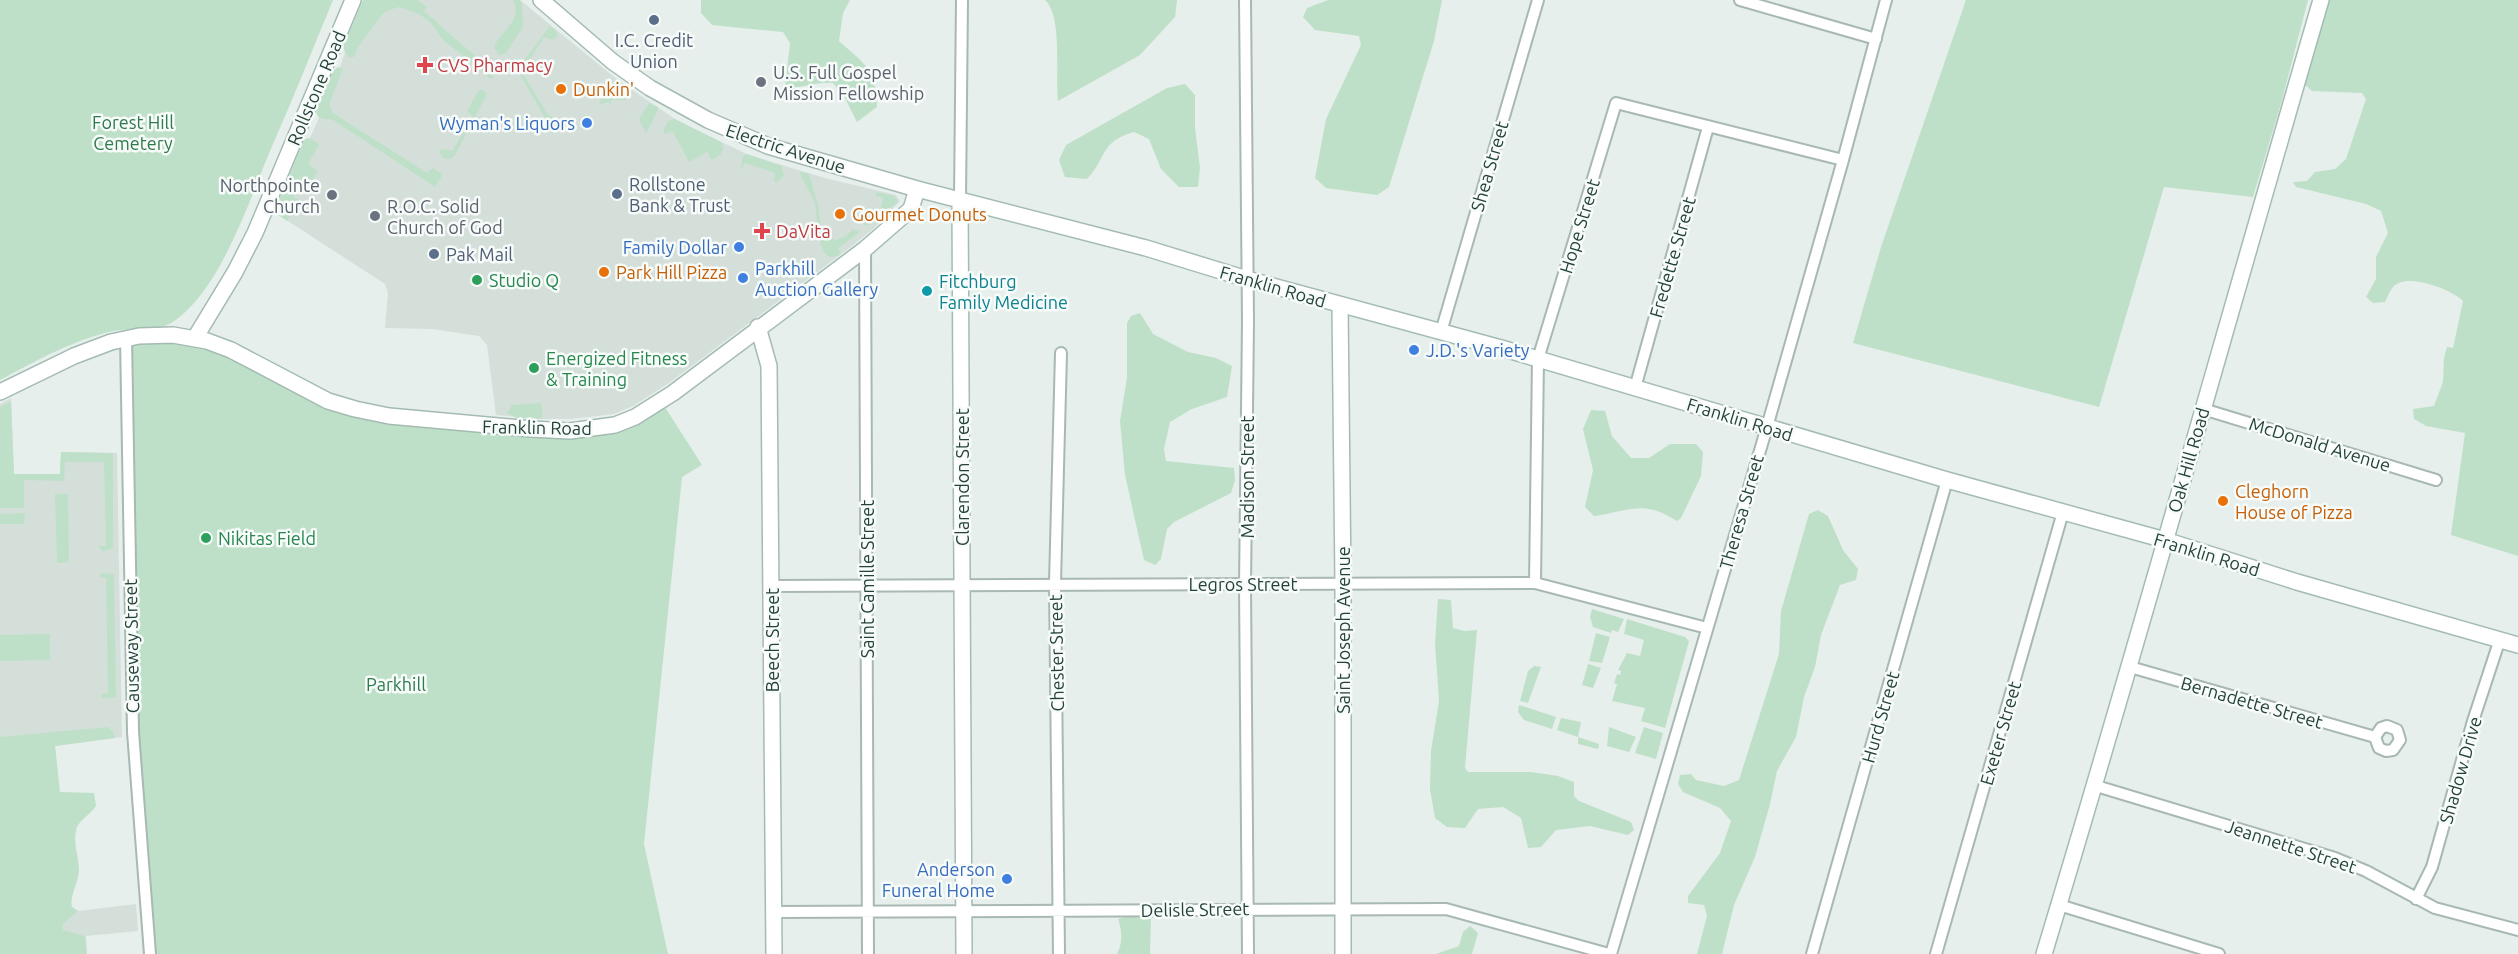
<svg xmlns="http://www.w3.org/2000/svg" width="2518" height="954" font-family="Ubuntu,sans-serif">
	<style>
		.built { fill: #d4dfda }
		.green { fill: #bfe0c8 }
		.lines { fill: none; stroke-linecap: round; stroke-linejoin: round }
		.street-casing { stroke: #a8b8b2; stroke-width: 14 }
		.secondary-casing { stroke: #a4bbb3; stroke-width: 18 }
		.street { stroke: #fff; stroke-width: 10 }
		.secondary { stroke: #fff; stroke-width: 15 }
		.service-dot { fill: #5c6f8a; stroke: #f7fbf9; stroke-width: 2 }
		.health-dot { fill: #e0444e; stroke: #f7fbf9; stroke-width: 2 }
		.worship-dot { fill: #6b7280; stroke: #f7fbf9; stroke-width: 2 }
		.food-dot { fill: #e8710a; stroke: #f7fbf9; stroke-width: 2 }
		.shop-dot { fill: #3f7fe0; stroke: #f7fbf9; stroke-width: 2 }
		.leisure-dot { fill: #2e9e5b; stroke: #f7fbf9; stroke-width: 2 }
		.culture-dot { fill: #0f9aa8; stroke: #f7fbf9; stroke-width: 2 }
		.labels { text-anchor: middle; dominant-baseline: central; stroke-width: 5; stroke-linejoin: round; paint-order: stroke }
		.service-label { font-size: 18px; fill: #4e5e75; stroke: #f7fbf9; text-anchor: start }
		.health-label { font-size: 18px; fill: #be3a42; stroke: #f7fbf9; text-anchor: start }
		.worship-label { font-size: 18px; fill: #5b616d; stroke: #f7fbf9; text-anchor: start }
		.street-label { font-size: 18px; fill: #24423a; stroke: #f7fbf9 }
		.food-label { font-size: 18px; fill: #c56008; stroke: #f7fbf9; text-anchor: start }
		.park-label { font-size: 18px; fill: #2d7a4b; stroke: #f7fbf9 }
		.shop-label { font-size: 18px; fill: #366cbe; stroke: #f7fbf9; text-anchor: end }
		.leisure-label { font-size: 18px; fill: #27864d; stroke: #f7fbf9; text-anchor: start }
		.culture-label { font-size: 18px; fill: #0d838f; stroke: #f7fbf9; text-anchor: start }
	</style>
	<rect width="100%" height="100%" fill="#e6efeb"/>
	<path class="built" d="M 363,0 L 520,0 L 619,81 L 681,123 L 749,155 L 825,178 L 896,195 L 900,201 L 874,228 L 852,246 L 669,383 L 633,406 L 614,414 L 571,419 L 540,419 L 496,415 L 487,345 L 479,336 L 432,329 L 385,328 L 388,293 L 385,284 L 274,212 L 304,140 L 310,138 L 319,118 L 316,110 L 332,72 L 340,67 L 345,53 L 343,47 Z
		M 11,398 L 14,474 L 60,474 L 61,452 L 117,453 L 122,737 L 55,746 L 71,907 L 78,911 L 136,904 L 138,931 L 86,936 L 87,954 L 0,954 L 0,404 Z"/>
	<path class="green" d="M 0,0 L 333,0 C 312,51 292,101 270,151 C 249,201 219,294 171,323 C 153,333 132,327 113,331 C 73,340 36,361 0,380 Z
		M 363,0 L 418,0 L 427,7 L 424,11 L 490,69 L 494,77 L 490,79 L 478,67 L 444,41 L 430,22 L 419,14 L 399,7 L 386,11 L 381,16 L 358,47 L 354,57 L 348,57 L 343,47 Z
		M 513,0 L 520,0 L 522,3 L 523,27 L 506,53 L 499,55 L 494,47 C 501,30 523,21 513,0 Z
		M 701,0 L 850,0 L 843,13 L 839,41 C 866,65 875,68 877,107 L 857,122 L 845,98 L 833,83 C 815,81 802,89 785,87 L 790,43 L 783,32 L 712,25 L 701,13 Z
		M 1045,0 L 1177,0 L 1175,17 L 1140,55 L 1058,101 C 1055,76 1063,16 1045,0 Z
		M 1328,0 L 1442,0 L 1434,41 L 1389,187 L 1377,195 L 1326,188 L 1315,178 L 1326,119 L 1361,45 L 1359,36 L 1315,30 L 1303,17 L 1307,8 Z
		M 1966,0 L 2308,0 L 2282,100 L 2253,197 L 2164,187 L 2099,407 L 1853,343 L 1881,247 Z
		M 2329,0 L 2518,0 L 2518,556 L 2451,535 L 2465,433 L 2426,426 L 2414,419 L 2413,409 L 2434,406 L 2443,382 L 2444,358 L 2447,347 L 2453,348 L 2463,301 C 2452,290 2414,276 2399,283 C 2391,286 2389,294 2385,302 L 2373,303 L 2366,297 L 2376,279 L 2376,257 L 2388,233 L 2381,211 L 2366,204 L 2296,187 L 2293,182 L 2307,181 L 2315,172 L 2335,169 L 2346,159 L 2366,99 L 2362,93 L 2312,91 L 2303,83 Z
		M 550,26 L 557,32 L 557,37 L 553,40 L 544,37 L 522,72 L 548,115 L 559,120 L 557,122 L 558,125 L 551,128 L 519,73 L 522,63 Z
		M 338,67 L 343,69 L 329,104 L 333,113 L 427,173 L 433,168 L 441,173 L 442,176 L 435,187 L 333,120 C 325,118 317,121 316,110 L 332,72 Z
		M 616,79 L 626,86 L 628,97 L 626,100 L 611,100 L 611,105 L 608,102 L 599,105 L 604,94 L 613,99 L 619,91 L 612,84 Z
		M 1185,84 L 1195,95 L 1195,128 L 1200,168 L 1198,187 L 1179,187 L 1161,169 L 1149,139 L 1134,132 C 1099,142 1108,157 1087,179 L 1065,177 L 1059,160 L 1066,145 L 1167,88 Z
		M 479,90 L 483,90 L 487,94 L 455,155 L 450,159 L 443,158 L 439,152 L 440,149 L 452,151 L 473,117 L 467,111 Z
		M 649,103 L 658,107 L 658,110 L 646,133 L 639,119 Z
		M 675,119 L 721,142 C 726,152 720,155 712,160 L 707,152 L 689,162 L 673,132 L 664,134 L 664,129 L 668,121 Z
		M 308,138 L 315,141 L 319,145 L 308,164 L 318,171 L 309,186 L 302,182 L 293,196 L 299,200 L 287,221 L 274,212 L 304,140 Z
		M 747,154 L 782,166 L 784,176 L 776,183 L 774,181 L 775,173 L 745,163 L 740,171 L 743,156 Z
		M 799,171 L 809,174 L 818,205 L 822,234 L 836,240 L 846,236 L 853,229 L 860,232 L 838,248 L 841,254 C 815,272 818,210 814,201 C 810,191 803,182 799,171 Z
		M 876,192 L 894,196 L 898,202 L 869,225 L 864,225 L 868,210 L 864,208 L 880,211 L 883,198 L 876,196 Z
		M 1140,313 L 1153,334 L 1188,352 L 1216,358 L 1232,366 L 1227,397 L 1192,409 L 1170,422 L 1164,449 L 1166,461 L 1234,468 L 1235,480 L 1231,493 L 1174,522 L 1167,529 L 1161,559 L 1155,565 L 1144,560 L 1125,475 L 1120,421 L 1127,378 L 1127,323 L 1131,316 Z
		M 126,338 L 195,338 L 355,409 L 594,429 L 661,401 L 702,465 L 682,477 L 644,844 L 668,954 L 150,954 L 133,732 Z
		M 11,401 L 14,474 L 60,474 L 61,452 L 113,453 L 113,549 L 102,551 L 98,546 L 106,546 L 104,462 L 65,462 L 64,481 L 24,480 L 24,508 L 0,508 L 0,407 Z
		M 541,403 L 543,415 L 540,419 L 517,418 L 507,413 L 512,405 Z
		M 1591,410 L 1605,411 L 1612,436 L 1631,458 L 1649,458 L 1670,444 L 1696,444 L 1703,452 L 1701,476 L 1681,518 L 1677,521 C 1643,499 1630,511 1594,516 L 1585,507 L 1593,470 L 1583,429 Z
		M 55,494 L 68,494 L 69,562 L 57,563 Z
		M 1818,510 L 1828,516 L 1843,550 L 1858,569 L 1856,580 L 1840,585 L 1821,635 L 1815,667 L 1804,697 L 1796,737 L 1777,771 L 1770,804 L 1755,857 L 1734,905 L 1722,954 L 1697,954 L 1707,916 L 1704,905 L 1688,903 L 1688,896 L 1720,853 L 1731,821 L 1720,808 L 1683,792 L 1678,784 L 1680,775 L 1691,774 L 1696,780 L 1724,786 L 1739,780 L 1779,654 L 1781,611 L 1809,514 Z
		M 25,513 L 24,524 L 0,524 L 0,514 Z
		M 101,573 L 114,574 L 116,697 L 102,698 L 101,694 L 108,693 L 106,578 L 99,577 Z
		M 1438,599 L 1451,600 L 1453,628 L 1464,631 L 1477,630 L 1465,768 L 1468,772 L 1531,772 L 1558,776 L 1574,782 L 1574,796 L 1579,801 L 1631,822 L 1634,830 L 1628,835 L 1590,826 L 1556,830 L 1541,847 L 1528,848 L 1521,818 L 1503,807 L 1478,809 L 1465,828 L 1447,827 L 1435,818 L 1430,789 L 1431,751 L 1439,701 L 1435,643 Z
		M 1592,609 L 1624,619 L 1618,632 L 1612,630 L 1611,633 L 1593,627 L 1590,617 Z
		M 1627,619 L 1685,637 L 1689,641 L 1665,728 L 1641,721 L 1645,708 L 1612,701 L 1617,684 L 1614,683 L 1617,674 L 1620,675 L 1621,671 L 1618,670 L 1627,653 L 1640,656 L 1644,640 L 1624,634 Z
		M 1596,633 L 1610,637 L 1602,663 L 1589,661 Z
		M 50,634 L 50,660 L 0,661 L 0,635 Z
		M 1588,664 L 1601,668 L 1593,688 L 1582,685 Z
		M 1534,666 L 1541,667 L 1528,703 L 1520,701 L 1528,671 Z
		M 1519,705 L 1556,717 L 1552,729 L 1524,720 L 1518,712 Z
		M 1561,718 L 1581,722 L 1578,737 L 1599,744 L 1598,749 L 1578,744 L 1578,737 L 1557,730 Z
		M 108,727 L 113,732 L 115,738 L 55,746 L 60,792 L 94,793 L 96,806 C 92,812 78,823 77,827 C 72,842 79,856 79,870 C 79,882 69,896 72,907 L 78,911 L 62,925 L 63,930 L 85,936 L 87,954 L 0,954 L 0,737 Z
		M 1609,727 L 1636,737 L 1629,752 L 1607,746 Z
		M 1644,727 L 1663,733 L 1656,759 L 1635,753 Z
		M 1127,916 L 1151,919 L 1150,954 L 1117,954 C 1123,943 1122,930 1118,919 Z
		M 1470,926 L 1478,933 L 1472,954 L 1436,954 L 1459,946 L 1463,932 Z"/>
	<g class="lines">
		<defs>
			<path id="street" d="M 1245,0 L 1248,321 L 1245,586 L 1248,954
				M 1740,0 L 1876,39
				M 960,199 L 962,0
				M 865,249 L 868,954
				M 1441,332 L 1538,0
				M 126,338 L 133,732 L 150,954
				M 1635,388 L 1708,127
				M 2203,409 L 2436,480
				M 1535,583 L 1538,359 L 1616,103 L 1843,160
				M 772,586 L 1535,583 L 1707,628
				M 2130,667 L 2375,737 L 2379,748 L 2386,751 L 2393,750 L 2400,740 L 2397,730 L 2387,726 L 2381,728 L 2375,737
				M 2093,785 L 2335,858 L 2366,871 L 2435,908 L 2518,930
				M 2416,899 L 2432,867 L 2473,721 L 2500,639
				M 2059,905 L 2219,954
				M 774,912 L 1446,909 L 1609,954
				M 1059,954 L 1055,583 L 1061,353
				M 1611,954 L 1767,427 L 1843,160 L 1886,0
				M 1812,954 L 1947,480
				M 1936,954 L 2063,512"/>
			<path id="secondary" d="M 541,0 L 613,62 L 650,88 L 708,120 L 768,146 L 917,189 L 1146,248 L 1247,279 L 1501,348 L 1947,480 L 2165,540 L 2297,582 L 2518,645
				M 960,199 L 964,954
				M 1340,305 L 1343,583 L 1343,954
				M 758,327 L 769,366 L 774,954
				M 195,338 L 235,272 L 255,233 L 353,0
				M 0,392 L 74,356 L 111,342 L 139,336 L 173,335 L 207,341 L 231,350 L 328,401 L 355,409 L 389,416 L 531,429 L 570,431 L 615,425 L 635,417 L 673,393 L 865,249 L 911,209 L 917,189
				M 2044,954 C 2140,637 2228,318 2321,0"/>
		</defs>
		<use href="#street" class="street-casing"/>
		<use href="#secondary" class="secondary-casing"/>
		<use href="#street" class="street"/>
		<use href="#secondary" class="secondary"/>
	</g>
	<g class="service-dot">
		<circle cx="654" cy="20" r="6"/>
		<circle cx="617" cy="194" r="6"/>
		<circle cx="434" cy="254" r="6"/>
	</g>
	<g class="health-dot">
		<path d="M422 56h6v6h6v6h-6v6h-6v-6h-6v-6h6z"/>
		<path d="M759 222h6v6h6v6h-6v6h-6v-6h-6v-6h6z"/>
	</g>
	<g class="worship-dot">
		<circle cx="761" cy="82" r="6"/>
		<circle cx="332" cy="195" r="6"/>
		<circle cx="375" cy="216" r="6"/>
	</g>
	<g class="food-dot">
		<circle cx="561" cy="89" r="6"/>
		<circle cx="840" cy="214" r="6"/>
		<circle cx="604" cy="272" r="6"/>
		<circle cx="2223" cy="501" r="6"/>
	</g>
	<g class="shop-dot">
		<circle cx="587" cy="123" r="6"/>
		<circle cx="739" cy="247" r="6"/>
		<circle cx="743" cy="278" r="6"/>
		<circle cx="1414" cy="350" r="6"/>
		<circle cx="1007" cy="879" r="6"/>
	</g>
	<g class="leisure-dot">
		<circle cx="477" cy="280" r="6"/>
		<circle cx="534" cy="368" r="6"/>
		<circle cx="206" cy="538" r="6"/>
	</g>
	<circle class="culture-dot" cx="927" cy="291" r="6"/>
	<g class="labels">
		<g class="service-label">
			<text x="654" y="40" text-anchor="middle">I.C. Credit<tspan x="654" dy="21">Union</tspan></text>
			<text x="629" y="184">Rollstone<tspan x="629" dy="21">Bank &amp; Trust</tspan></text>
			<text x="446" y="254">Pak Mail</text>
		</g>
		<g class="health-label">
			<text x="437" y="65">CVS Pharmacy</text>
			<text x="776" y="231">DaVita</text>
		</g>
		<g class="worship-label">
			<text x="773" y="72">U.S. Full Gospel<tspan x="773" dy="21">Mission Fellowship</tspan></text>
			<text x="320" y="185" text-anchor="end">Northpointe<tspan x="320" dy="21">Church</tspan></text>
			<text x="387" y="206">R.O.C. Solid<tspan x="387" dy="21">Church of God</tspan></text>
		</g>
		<g class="street-label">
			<text transform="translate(316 88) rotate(-67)">Rollstone Road</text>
			<text transform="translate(786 148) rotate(18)">Electric Avenue</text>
			<text transform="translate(1489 166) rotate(-74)">Shea Street</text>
			<text transform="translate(1579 226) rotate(-73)">Hope Street</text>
			<text transform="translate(1672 257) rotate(-74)">Fredette Street</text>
			<text transform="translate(1273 286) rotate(16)">Franklin Road</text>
			<text transform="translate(1740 419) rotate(17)">Franklin Road</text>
			<text transform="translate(537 427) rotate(1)">Franklin Road</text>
			<text transform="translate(2320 444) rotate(17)">McDonald Avenue</text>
			<text transform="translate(2188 460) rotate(-74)">Oak Hill Road</text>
			<text transform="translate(962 477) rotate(-90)">Clarendon Street</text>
			<text transform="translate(1247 477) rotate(-90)">Madison Street</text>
			<text transform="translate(1741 512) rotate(-74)">Theresa Street</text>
			<text transform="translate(2207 554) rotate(17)">Franklin Road</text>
			<text transform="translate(867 579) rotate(-90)">Saint Camille Street</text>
			<text x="1243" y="584">Legros Street</text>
			<text transform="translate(1343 630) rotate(-90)">Saint Joseph Avenue</text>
			<text transform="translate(772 640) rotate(-90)">Beech Street</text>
			<text transform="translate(131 646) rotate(-91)">Causeway Street</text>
			<text transform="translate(1056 653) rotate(-91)">Chester Street</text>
			<text transform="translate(2252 702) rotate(16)">Bernadette Street</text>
			<text transform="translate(1880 717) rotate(-74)">Hurd Street</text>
			<text transform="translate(2000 733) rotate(-74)">Exeter Street</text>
			<text transform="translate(2460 770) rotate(-74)">Shadow Drive</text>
			<text transform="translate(2291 846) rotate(18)">Jeannette Street</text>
			<text transform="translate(1195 909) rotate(-1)">Delisle Street</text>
		</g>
		<g class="food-label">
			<text x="573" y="89">Dunkin'</text>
			<text x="852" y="214">Gourmet Donuts</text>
			<text x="616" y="272">Park Hill Pizza</text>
			<text x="2235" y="491">Cleghorn<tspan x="2235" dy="21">House of Pizza</tspan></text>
		</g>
		<g class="park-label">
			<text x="133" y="122">Forest Hill<tspan x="133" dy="21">Cemetery</tspan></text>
			<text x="396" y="684">Parkhill</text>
		</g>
		<g class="shop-label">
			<text x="575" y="123">Wyman's Liquors</text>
			<text x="727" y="247">Family Dollar</text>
			<text x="755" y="268" text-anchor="start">Parkhill<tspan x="755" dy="21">Auction Gallery</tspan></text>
			<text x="1426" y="350" text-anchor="start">J.D.'s Variety</text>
			<text x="995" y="869">Anderson<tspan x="995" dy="21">Funeral Home</tspan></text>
		</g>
		<g class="leisure-label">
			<text x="489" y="280">Studio Q</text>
			<text x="546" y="358">Energized Fitness<tspan x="546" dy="21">&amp; Training</tspan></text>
			<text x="218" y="538">Nikitas Field</text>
		</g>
		<g class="culture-label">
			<text x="939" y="281">Fitchburg<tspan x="939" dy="21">Family Medicine</tspan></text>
		</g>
	</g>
</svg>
